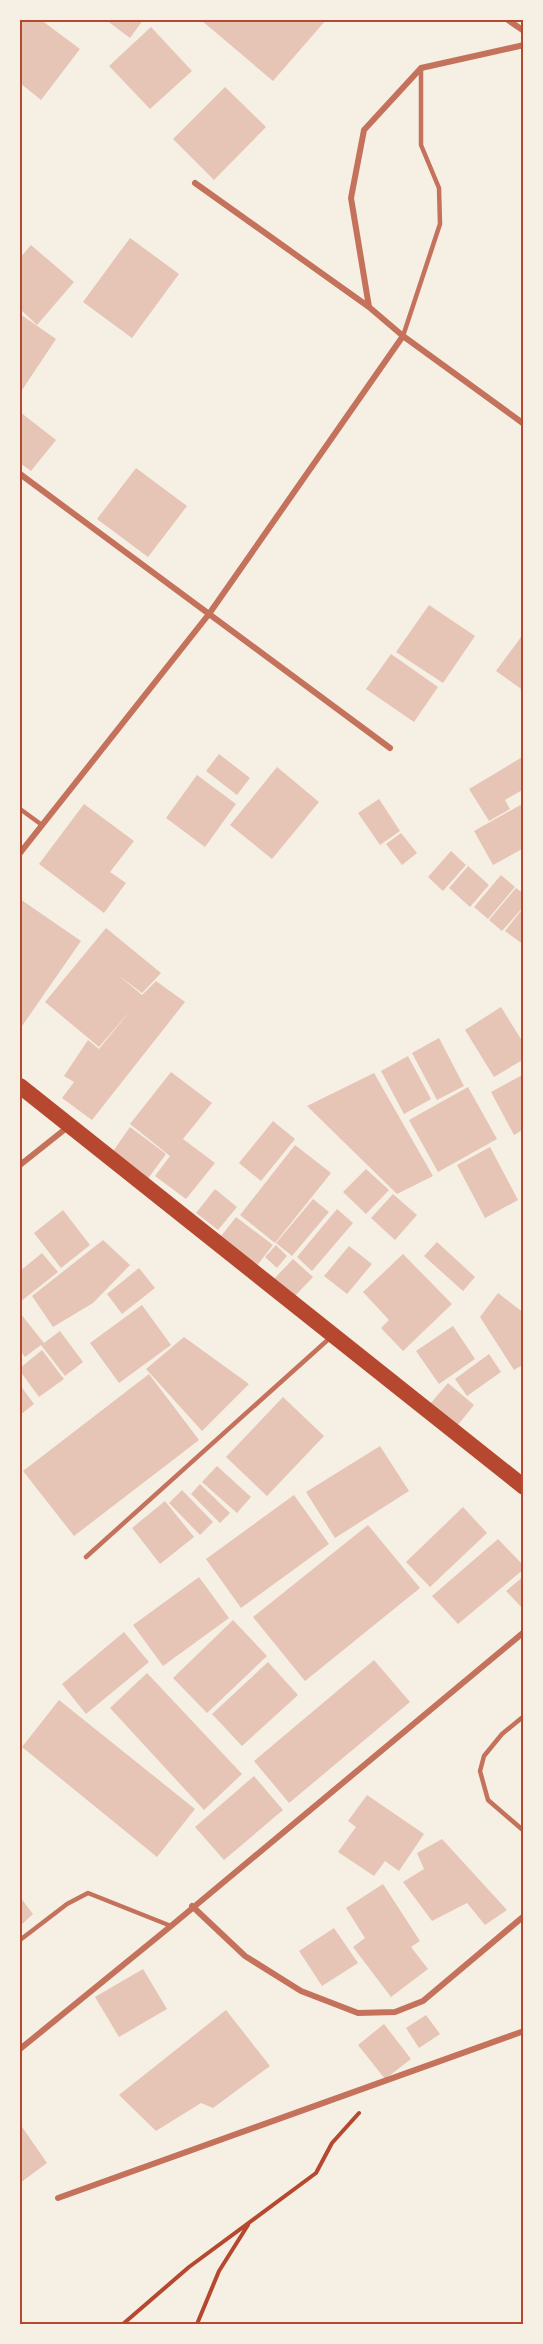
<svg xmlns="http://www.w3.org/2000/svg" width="543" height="2344" font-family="Ubuntu,sans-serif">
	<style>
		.building { fill: #e6c5b7 }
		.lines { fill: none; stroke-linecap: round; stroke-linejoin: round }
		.path { stroke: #b5482f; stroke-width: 4 }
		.service { stroke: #c5725c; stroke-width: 4.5 }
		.minor { stroke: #c5725c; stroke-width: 6 }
		.trunk { stroke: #b5482f; stroke-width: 16 }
		.neatline { fill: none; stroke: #b5482f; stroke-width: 2 }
	</style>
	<rect width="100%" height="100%" fill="#f6efe4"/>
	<path class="building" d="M 20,20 L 41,20 L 80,49 L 41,100 L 20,83 Z
		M 106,20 L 143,20 L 130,38 Z
		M 201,20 L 326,20 L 273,81 Z
		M 151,27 L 192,71 L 150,109 L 109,66 Z
		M 225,87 L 266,127 L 214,180 L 173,139 Z
		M 130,238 L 179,274 L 132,338 L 83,302 Z
		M 31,245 L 74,282 L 37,325 L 20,309 L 20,258 Z
		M 20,314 L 56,339 L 20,393 Z
		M 20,412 L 56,440 L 31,471 L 20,463 Z
		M 136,468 L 187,506 L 148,557 L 97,519 Z
		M 429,605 L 475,636 L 443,683 L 396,652 Z
		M 524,633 L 524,691 L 496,671 Z
		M 391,654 L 438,687 L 414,722 L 366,689 Z
		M 219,754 L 250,778 L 237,795 L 206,771 Z
		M 524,756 L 524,789 L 505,800 L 510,809 L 489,821 L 469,789 Z
		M 277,767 L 319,802 L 272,859 L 230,825 Z
		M 197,775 L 236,804 L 205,847 L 166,818 Z
		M 379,799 L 400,831 L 380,845 L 358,813 Z
		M 524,803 L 524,848 L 493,865 L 474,831 Z
		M 84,804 L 134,841 L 110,872 L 126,883 L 104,913 L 39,864 Z
		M 401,833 L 417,853 L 402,865 L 386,844 Z
		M 451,851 L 466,865 L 443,891 L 428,877 Z
		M 468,866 L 489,885 L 470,907 L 449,888 Z
		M 501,875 L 515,887 L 488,919 L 474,907 Z
		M 516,888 L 524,894 L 524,906 L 502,931 L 489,920 Z
		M 20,899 L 81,941 L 20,1029 Z
		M 524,907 L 524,945 L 505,931 Z
		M 106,928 L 161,973 L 142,993 L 118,975 L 142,995 L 156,981 L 185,1002 L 92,1120 L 62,1098 L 74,1082 L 64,1076 L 88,1040 L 99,1049 L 131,1010 L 99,1047 L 45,1002 Z
		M 501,1007 L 524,1044 L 524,1059 L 494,1077 L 465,1030 Z
		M 439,1038 L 464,1086 L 437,1100 L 412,1053 Z
		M 408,1056 L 431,1099 L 404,1114 L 381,1071 Z
		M 171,1072 L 212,1103 L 183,1139 L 215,1163 L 186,1199 L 155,1176 L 170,1156 L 130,1124 Z
		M 374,1073 L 433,1176 L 397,1194 L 307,1106 Z
		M 524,1074 L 524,1129 L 514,1135 L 491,1092 Z
		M 468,1087 L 497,1139 L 438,1172 L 409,1120 Z
		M 273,1121 L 295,1139 L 261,1181 L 239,1163 Z
		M 130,1127 L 166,1154 L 147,1180 L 111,1154 Z
		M 295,1145 L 331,1173 L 275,1243 L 240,1215 Z
		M 490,1147 L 518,1200 L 485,1218 L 457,1165 Z
		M 366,1169 L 389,1190 L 366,1214 L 343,1192 Z
		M 215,1189 L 237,1207 L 218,1230 L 196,1213 Z
		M 393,1194 L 417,1215 L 395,1240 L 371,1218 Z
		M 313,1199 L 329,1212 L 292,1256 L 276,1243 Z
		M 337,1209 L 353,1223 L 312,1271 L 297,1257 Z
		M 63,1210 L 90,1245 L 61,1268 L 34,1233 Z
		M 236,1217 L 273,1245 L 255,1268 L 218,1240 Z
		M 103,1240 L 130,1265 L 93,1303 L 53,1327 L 32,1296 Z
		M 437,1242 L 475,1277 L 463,1291 L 424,1256 Z
		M 276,1245 L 287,1256 L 277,1268 L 265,1257 Z
		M 349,1246 L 372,1264 L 347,1294 L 324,1276 Z
		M 42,1253 L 58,1272 L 20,1302 L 20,1271 Z
		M 403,1254 L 452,1304 L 403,1351 L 381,1328 L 389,1320 L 363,1292 Z
		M 293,1259 L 313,1277 L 293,1298 L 274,1279 Z
		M 139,1268 L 155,1288 L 122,1314 L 107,1294 Z
		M 498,1293 L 524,1313 L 524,1364 L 514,1370 L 480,1317 Z
		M 142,1305 L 171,1345 L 119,1383 L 90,1343 Z
		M 20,1313 L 44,1343 L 60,1331 L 83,1362 L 65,1376 L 41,1345 L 25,1357 L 20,1350 Z
		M 453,1326 L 475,1359 L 439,1384 L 416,1351 Z
		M 184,1337 L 249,1384 L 202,1431 L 146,1369 Z
		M 42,1350 L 64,1379 L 39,1397 L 20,1371 L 20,1368 Z
		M 489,1354 L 501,1372 L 467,1396 L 455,1379 Z
		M 149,1374 L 199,1440 L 74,1536 L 23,1471 Z
		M 448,1383 L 474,1405 L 457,1426 L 430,1404 Z
		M 20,1385 L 34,1404 L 20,1415 Z
		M 283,1397 L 324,1436 L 267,1496 L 226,1457 Z
		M 380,1446 L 409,1491 L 335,1538 L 306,1492 Z
		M 217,1466 L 251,1497 L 237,1513 L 202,1482 Z
		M 200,1484 L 230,1513 L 220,1523 L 191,1494 Z
		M 182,1490 L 213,1522 L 200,1535 L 169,1503 Z
		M 294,1495 L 329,1544 L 241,1608 L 206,1559 Z
		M 165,1501 L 194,1537 L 160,1564 L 132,1528 Z
		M 463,1507 L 487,1533 L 430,1587 L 406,1562 Z
		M 368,1525 L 420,1588 L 305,1681 L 253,1617 Z
		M 498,1539 L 524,1566 L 524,1569 L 458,1624 L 432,1596 Z
		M 524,1576 L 524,1610 L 506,1591 Z
		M 199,1577 L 229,1618 L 163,1666 L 133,1625 Z
		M 233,1620 L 267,1656 L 207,1713 L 173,1678 Z
		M 124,1632 L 149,1662 L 86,1714 L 62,1684 Z
		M 374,1660 L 410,1702 L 289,1803 L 254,1761 Z
		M 268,1662 L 298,1695 L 242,1746 L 212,1714 Z
		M 147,1673 L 242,1774 L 204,1810 L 110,1708 Z
		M 59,1700 L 195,1809 L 157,1857 L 22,1747 Z
		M 254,1776 L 283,1810 L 224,1860 L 195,1827 Z
		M 367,1795 L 424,1834 L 399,1871 L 385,1861 L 374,1876 L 338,1852 L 356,1827 L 348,1821 Z
		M 442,1839 L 507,1910 L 485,1925 L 467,1903 L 432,1921 L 403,1882 L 424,1869 L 417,1853 Z
		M 383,1884 L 420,1941 L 411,1947 L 428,1969 L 391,1997 L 353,1947 L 365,1938 L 346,1908 Z
		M 20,1897 L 33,1914 L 20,1926 Z
		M 334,1928 L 358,1963 L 322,1986 L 299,1951 Z
		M 143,1969 L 167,2009 L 119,2037 L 95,1997 Z
		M 226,2010 L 270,2066 L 213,2108 L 201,2103 L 156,2131 L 119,2095 Z
		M 426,2015 L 440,2034 L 419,2048 L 406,2028 Z
		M 384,2024 L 411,2059 L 385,2079 L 358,2045 Z
		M 20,2124 L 47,2163 L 20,2183 Z"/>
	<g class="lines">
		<path class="path" d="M 123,2324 L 189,2267 L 316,2173 L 332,2143 L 359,2113
			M 197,2324 L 219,2271 L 248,2225"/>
		<path class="service" d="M 403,336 L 440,224 L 439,188 L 421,145 L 421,68
			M 20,809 L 42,825
			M 86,1557 L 331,1337
			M 524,1716 L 502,1734 L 484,1756 L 480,1771 L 488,1800 L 524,1831
			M 20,1940 L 67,1904 L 88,1893 L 171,1926"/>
		<path class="minor" d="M 508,20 L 524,31
			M 195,183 L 369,307 L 403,336 L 524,424
			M 369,307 L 351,198 L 364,130 L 421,68 L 524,45
			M 20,474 L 390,748
			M 20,853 L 209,614 L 403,336
			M 20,1165 L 69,1126
			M 192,1906 L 245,1956 L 301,1991 L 358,2013 L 395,2012 L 423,2001 L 524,1916
			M 20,2049 L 171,1926 L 524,1632
			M 58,2198 L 524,2031"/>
		<path class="trunk" d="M 20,1086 L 524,1487"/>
	</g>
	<rect width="543" height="2344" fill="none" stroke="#f6efe4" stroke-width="42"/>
	<rect x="21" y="21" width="501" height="2302" class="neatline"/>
</svg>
